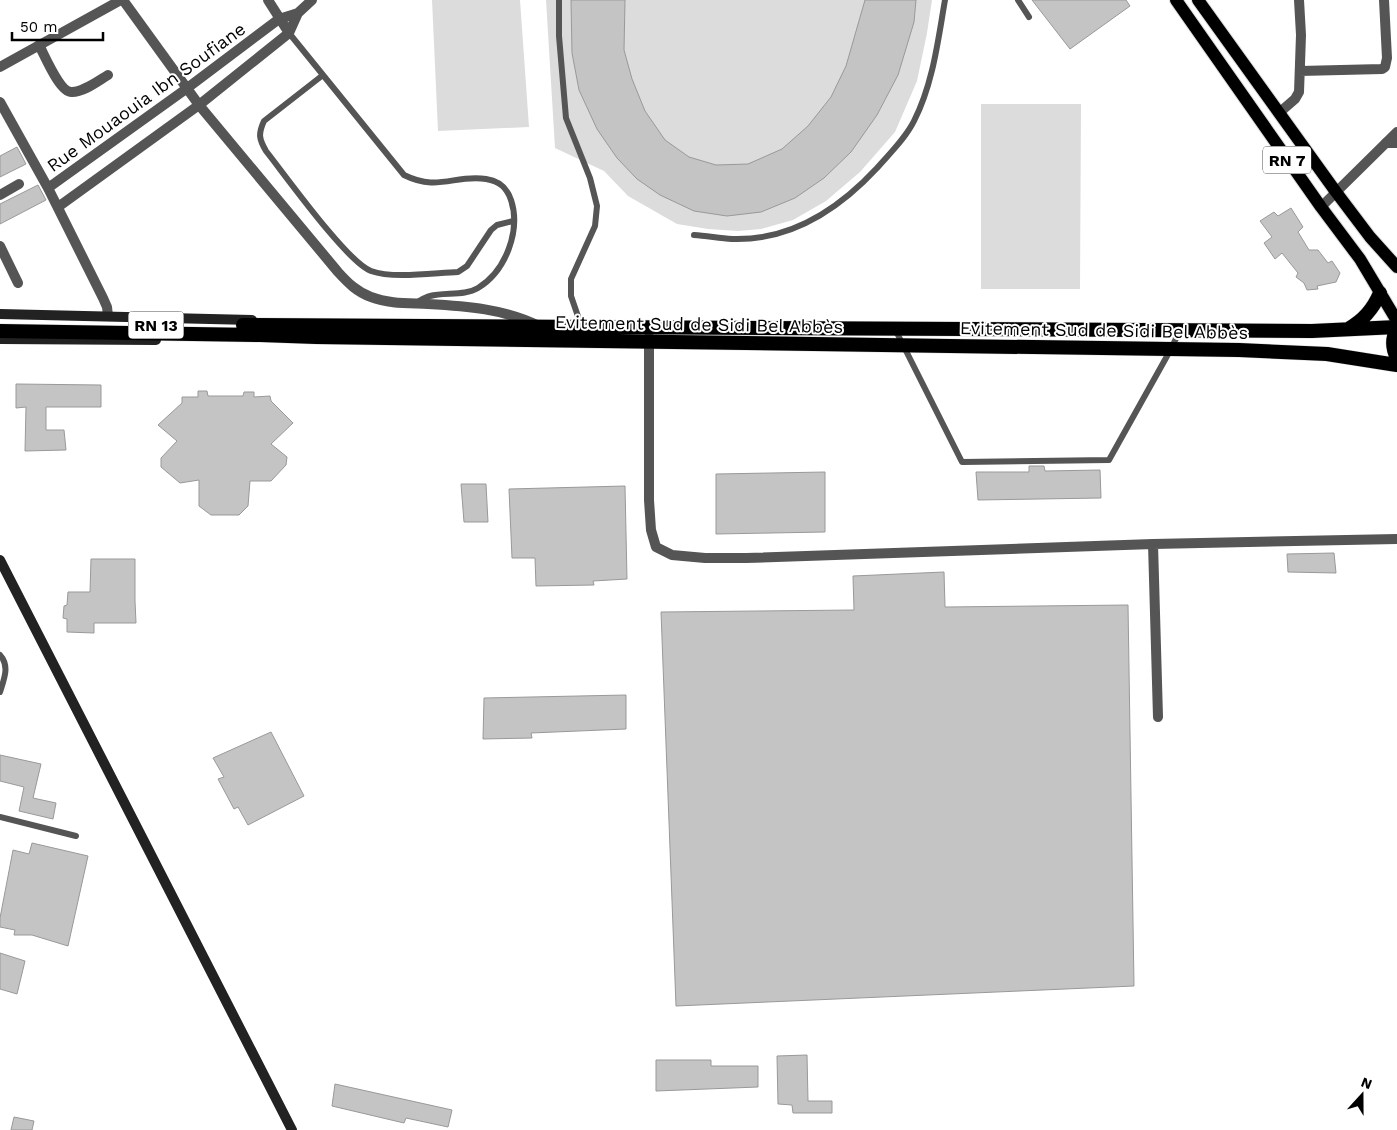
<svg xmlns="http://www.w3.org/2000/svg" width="1397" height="1130" font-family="'Work Sans',sans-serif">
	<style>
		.green { fill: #dcdcdc }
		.building { fill: #c4c4c4; stroke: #999 }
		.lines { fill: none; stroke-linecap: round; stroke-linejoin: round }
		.primary-casing { stroke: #dbdbdb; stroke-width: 14 }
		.trunk-casing { stroke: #dbdbdb; stroke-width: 15 }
		.service { stroke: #555; stroke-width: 6 }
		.minor { stroke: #555; stroke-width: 10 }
		.tertiary { stroke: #555; stroke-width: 10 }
		.secondary { stroke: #222; stroke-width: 10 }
		.primary { stroke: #000; stroke-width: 12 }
		.trunk { stroke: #000; stroke-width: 14 }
		.labels { text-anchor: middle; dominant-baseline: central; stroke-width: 4; stroke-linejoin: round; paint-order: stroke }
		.shield { fill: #fff; stroke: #4c4c4c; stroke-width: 1 }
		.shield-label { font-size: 16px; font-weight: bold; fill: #000 }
		.street-label { font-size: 18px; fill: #000; stroke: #fff }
	</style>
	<rect width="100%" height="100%" fill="#fff"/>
	<path class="green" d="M 432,0 L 520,0 L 529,127 L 438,131 Z
		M 546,0 L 932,0 L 927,33 L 917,81 L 895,132 L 860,172 L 826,201 L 793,220 L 761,229 L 738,231 L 708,229 L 677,224 L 628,196 L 604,171 L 555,148 Z
		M 981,104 L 1081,104 L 1080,289 L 981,289 Z"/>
	<path class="building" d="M 571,0 L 625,0 L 624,50 L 632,79 L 645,111 L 665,140 L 689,157 L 716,165 L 748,164 L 782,149 L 808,126 L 831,97 L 846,66 L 865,0 L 916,0 L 914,22 L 898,75 L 877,115 L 851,152 L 824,178 L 795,198 L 761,212 L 727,216 L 694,211 L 660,195 L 637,179 L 617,158 L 597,129 L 579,90 L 572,53 Z
		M 1032,0 L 1126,0 L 1130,6 L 1070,49 Z
		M 17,147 L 26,164 L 0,177 L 0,156 Z
		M 38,185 L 46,200 L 0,224 L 0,204 Z
		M 1291,208 L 1303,227 L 1298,232 L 1309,250 L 1318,250 L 1328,263 L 1332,261 L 1340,273 L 1336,282 L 1317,286 L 1318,289 L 1307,290 L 1304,283 L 1296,277 L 1298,273 L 1282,253 L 1275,259 L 1264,243 L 1272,237 L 1260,221 L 1274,212 L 1278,216 Z
		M 16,384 L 101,385 L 101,407 L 46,407 L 46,430 L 64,430 L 66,450 L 25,451 L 26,407 L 16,408 Z
		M 198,391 L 207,391 L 208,396 L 243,396 L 244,392 L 254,392 L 254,397 L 270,396 L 271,401 L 293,423 L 271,444 L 287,457 L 286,465 L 271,481 L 250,481 L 248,506 L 239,515 L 211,515 L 199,506 L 199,480 L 180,483 L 161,467 L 161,458 L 177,441 L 158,425 L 182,403 L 182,397 L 198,397 Z
		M 1029,466 L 1044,466 L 1045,471 L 1100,470 L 1101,498 L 978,500 L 976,472 L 1029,472 Z
		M 825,472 L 825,532 L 716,534 L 716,474 Z
		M 461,484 L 486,484 L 488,522 L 464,522 Z
		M 625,486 L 627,579 L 593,581 L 594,585 L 536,586 L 535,558 L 512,558 L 509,489 Z
		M 1334,553 L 1336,573 L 1288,572 L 1287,554 Z
		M 91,559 L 135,559 L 135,601 L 136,623 L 94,623 L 94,633 L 67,632 L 67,619 L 63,618 L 64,606 L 67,605 L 68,592 L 90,592 Z
		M 944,572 L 945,607 L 1128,605 L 1134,986 L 676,1006 L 661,612 L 854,610 L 853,576 Z
		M 626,695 L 626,729 L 531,733 L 532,738 L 483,739 L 484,698 Z
		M 271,732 L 304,796 L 248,825 L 238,807 L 234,809 L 218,779 L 224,777 L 213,758 Z
		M 0,755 L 41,764 L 33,798 L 56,803 L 53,819 L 19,811 L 24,787 L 0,781 Z
		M 32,843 L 88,856 L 68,946 L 32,935 L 14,935 L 15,930 L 0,927 L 0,918 L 13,850 L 29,854 Z
		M 0,953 L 25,961 L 17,994 L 0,989 Z
		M 807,1055 L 808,1101 L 832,1101 L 832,1113 L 793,1113 L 792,1105 L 778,1104 L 777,1056 Z
		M 656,1060 L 711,1060 L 711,1066 L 758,1066 L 758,1087 L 656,1091 Z
		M 335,1084 L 452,1110 L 448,1127 L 406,1118 L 404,1123 L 332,1106 Z
		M 14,1117 L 34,1121 L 32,1130 L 11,1130 Z"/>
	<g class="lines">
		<defs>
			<path id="primary" d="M 1176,0 L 1321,207 L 1360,259 L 1397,321
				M 1198,0 L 1336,192 L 1370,237 L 1397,267"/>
			<path id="trunk" d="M 243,325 L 1312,331 L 1397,327
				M 1348,329 C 1364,320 1373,309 1380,293
				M 1397,329 C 1392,338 1392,348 1397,358
				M 0,331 L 260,335 L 316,337 L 1239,350 L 1327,354 L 1397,365"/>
		</defs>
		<use href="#primary" class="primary-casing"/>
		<use href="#trunk" class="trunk-casing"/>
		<path class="service" d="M 559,0 L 559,36 L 566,118 L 590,178 L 597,206 L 595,226 L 571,279 L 571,296 L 582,328
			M 1018,0 L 1029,17
			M 289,33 L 404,175 C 438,192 455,174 486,179 C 500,181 507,188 511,200 C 521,230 506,271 478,288 C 465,296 445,292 430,296 C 425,297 421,300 416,303
			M 323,75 L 264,121 C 258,134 259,139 266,151 C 285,175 347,262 371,271 C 393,279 433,273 458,272 L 467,266 L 491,230 L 497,225 L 513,221
			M 694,235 C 707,236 719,238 732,239 C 790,241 839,209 877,168 C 890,153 905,139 914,121 C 933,84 938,40 945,0
			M 895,329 L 962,462 L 1109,460 L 1171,349 L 1180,330
			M 0,655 C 10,666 4,679 0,692
			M 0,817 L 76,836"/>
		<path class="minor" d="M 123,0 L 199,105 L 338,272 C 348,283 357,292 371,297 C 389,304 409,303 428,304 C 466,306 505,309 539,326
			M 268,0 L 289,33
			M 39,45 C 45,56 60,93 72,92 C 84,92 98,81 108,75
			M 0,67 L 121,0
			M 1300,71 L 1382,69 L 1385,67 L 1387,58 L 1384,0
			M 0,102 L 48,188 L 103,298 L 107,307 L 108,316
			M 1280,112 L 1295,99 L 1299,92 L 1301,35 L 1299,0
			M 1386,143 L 1397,143
			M 48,188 L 186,89 L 279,19 L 298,13 L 312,0
			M 0,195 L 19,184
			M 58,207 L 199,105 L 289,33 L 298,13
			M 0,246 L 18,283
			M 649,337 L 649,500 L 651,530 L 656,547 L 672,555 L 705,558 L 746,558 L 1153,544 L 1397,539
			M 1153,544 L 1158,717"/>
		<path class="tertiary" d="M 1321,207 L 1397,132"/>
		<path class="secondary" d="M 0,314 L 252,320
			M 0,339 L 156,340
			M 0,560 L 292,1130"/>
		<use href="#primary" class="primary"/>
		<use href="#trunk" class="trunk"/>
	</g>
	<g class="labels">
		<g class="shield">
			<rect x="1263" y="146.5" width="48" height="27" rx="4"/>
			<rect x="128.5" y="311.5" width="55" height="27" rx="4"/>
		</g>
		<g class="shield-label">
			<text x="1287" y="160">RN 7</text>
			<text x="156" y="325">RN 13</text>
		</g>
		<g class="street-label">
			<text transform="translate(146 97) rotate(-36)">Rue Mouaouia Ibn Soufiane</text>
			<text transform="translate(699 324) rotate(1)">Evitement Sud de Sidi Bel Abbès</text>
			<text transform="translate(1104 330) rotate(1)">Evitement Sud de Sidi Bel Abbès</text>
		</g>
	</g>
	<g transform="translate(1362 1095) rotate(21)" stroke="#ffffff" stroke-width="4" paint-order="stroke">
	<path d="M0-4L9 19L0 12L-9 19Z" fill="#000000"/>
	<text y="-8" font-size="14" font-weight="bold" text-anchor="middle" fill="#000000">N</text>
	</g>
	<path d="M12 32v8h91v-8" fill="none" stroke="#000000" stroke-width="2.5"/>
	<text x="20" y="32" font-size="15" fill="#000000" stroke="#ffffff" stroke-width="4" paint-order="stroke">50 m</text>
</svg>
